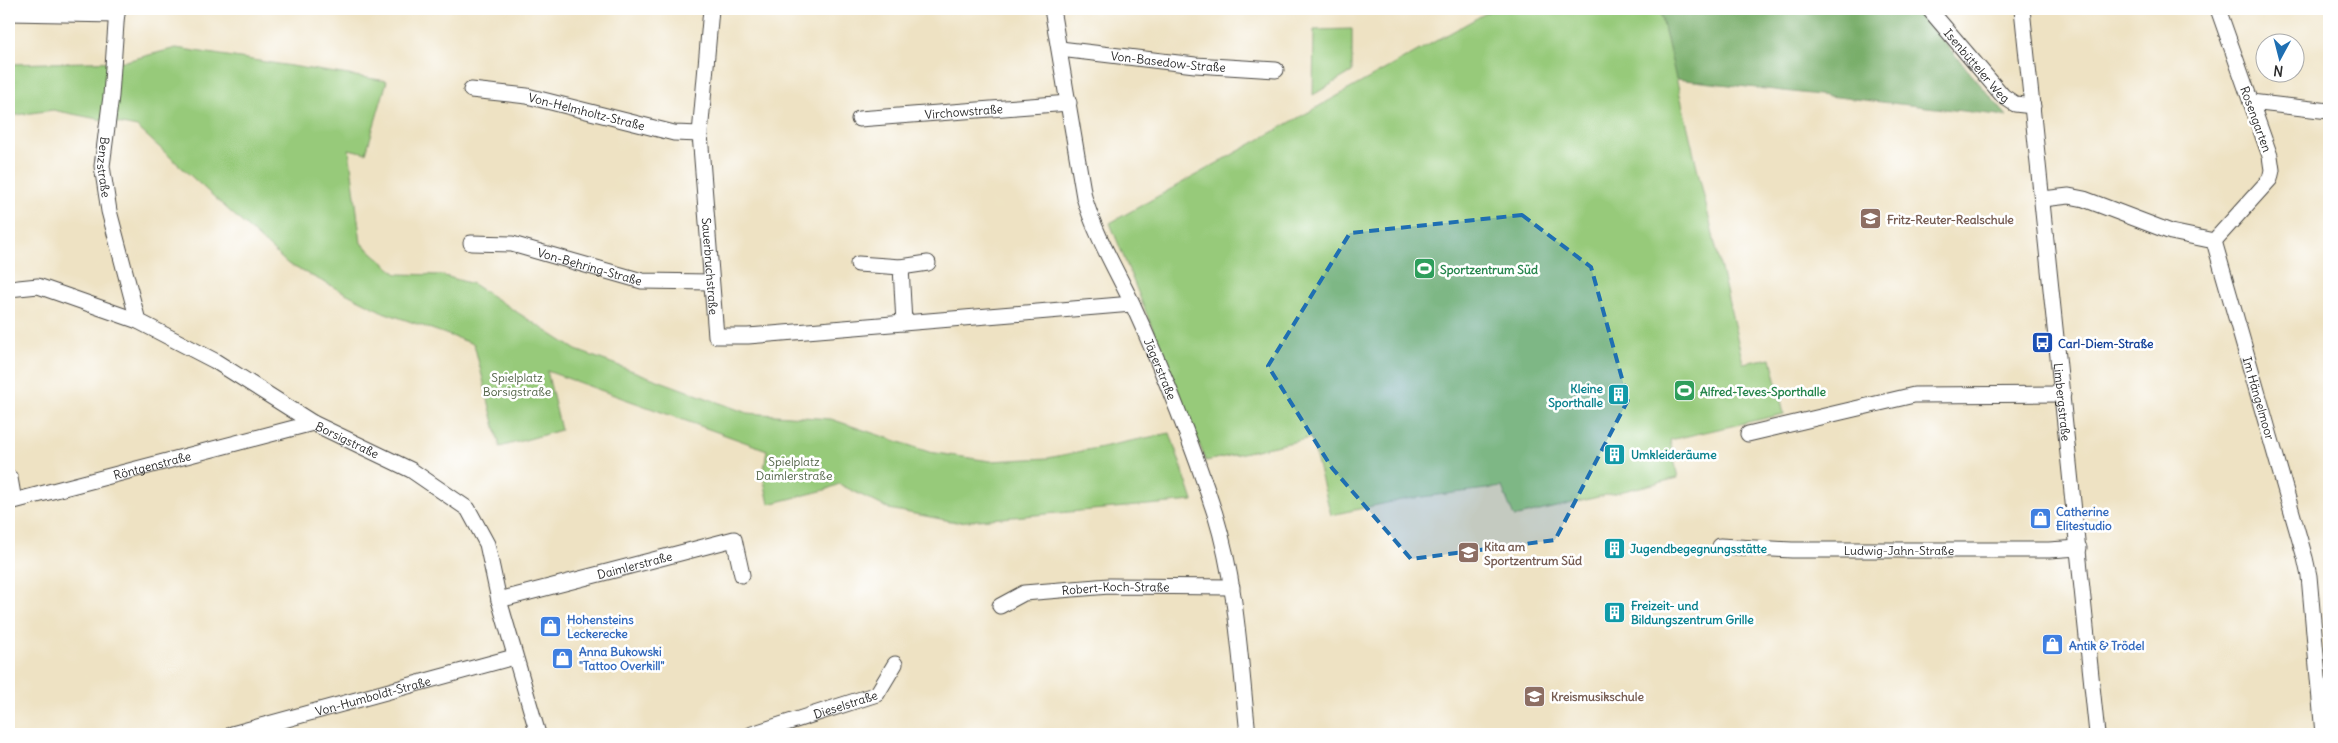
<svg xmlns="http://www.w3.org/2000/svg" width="2338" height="743" font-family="Delius,sans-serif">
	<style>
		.green { fill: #97ca7a; stroke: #617a52 }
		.forest { fill: #79ae6a; stroke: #526c4a }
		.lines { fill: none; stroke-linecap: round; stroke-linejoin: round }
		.minor-casing { stroke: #484642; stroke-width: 17 }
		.minor { stroke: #fff; stroke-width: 15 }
		.marked { fill: #1f6fb2; fill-opacity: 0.2; stroke: #1f6fb2; stroke-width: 4; stroke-dasharray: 10 6; stroke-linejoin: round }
		.labels { text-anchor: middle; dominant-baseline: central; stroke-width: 5; stroke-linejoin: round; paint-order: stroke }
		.street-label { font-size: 12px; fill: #2b2b2b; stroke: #fff }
		.education-label { font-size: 12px; font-weight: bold; fill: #785e54; stroke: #fff; text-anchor: start }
		.leisure-label { font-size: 12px; font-weight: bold; fill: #27864d; stroke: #fff; text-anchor: start }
		.transit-label { font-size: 12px; font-weight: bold; fill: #164399; stroke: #fff; text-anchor: start }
		.park-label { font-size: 12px; fill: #516347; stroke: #fff }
		.culture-label { font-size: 12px; font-weight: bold; fill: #0d838f; stroke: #fff; text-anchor: start }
		.shop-label { font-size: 12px; font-weight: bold; fill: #366cbe; stroke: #fff; text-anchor: start }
	</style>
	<rect width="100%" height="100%" fill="#fff"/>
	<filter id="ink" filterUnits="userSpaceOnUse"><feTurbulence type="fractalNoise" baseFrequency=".02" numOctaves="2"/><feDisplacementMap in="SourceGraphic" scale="10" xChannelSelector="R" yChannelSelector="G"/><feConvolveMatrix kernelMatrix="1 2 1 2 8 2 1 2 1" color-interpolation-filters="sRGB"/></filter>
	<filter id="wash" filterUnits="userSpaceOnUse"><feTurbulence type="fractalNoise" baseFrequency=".0096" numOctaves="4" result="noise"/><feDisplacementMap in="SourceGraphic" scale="20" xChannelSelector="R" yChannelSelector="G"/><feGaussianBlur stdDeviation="1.12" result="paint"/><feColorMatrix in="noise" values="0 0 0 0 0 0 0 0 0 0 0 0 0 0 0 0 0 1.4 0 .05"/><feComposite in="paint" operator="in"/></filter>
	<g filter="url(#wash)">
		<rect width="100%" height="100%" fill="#eee2c3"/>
		<path class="green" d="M 1493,9 L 1660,9 L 1743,363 L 1771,358 L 1784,414 L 1670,440 L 1678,478 L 1514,517 L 1502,487 L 1406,499 L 1331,515 L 1311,438 L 1206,461 L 1110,223 Z
			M 1352,29 L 1352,72 L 1313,95 L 1314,30 Z
			M 176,48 L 387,81 L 366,153 L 349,149 L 361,243 L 397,274 L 441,275 L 473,284 L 576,350 L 747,413 L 831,419 L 929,452 L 990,461 L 1048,458 L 1170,433 L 1193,501 L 956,522 L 889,509 L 839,484 L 825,490 L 769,504 L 763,476 L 767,450 L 547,371 L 561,430 L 500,447 L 474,344 L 383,312 L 288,264 L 137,127 L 53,110 L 9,116 L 9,64 L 126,61 Z"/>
		<path class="forest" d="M 1660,9 L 1916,9 L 2007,116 L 1676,79 Z"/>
	</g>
	<g filter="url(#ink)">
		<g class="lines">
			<defs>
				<g id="minor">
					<path id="s1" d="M 117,9 L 111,96 L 102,166 L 109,211 L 138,321"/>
					<path id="s2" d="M 711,9 L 700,134 L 716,336 L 748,336 L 1132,304"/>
					<path id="s3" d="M 1052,9 L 1084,197 C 1095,234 1115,268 1132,303 C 1163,371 1192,443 1215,514 C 1237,585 1240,661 1248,734"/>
					<path id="s4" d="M 1929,9 L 2003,96 L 2015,104 L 2033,106"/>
					<path id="s5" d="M 2022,9 L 2097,734"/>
					<path d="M 9,13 L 117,15"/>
					<path id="s6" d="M 1060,49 L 1195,65 L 1276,70"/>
					<path id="s7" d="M 471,90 L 527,96 L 674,133 L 700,134"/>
					<path d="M 2251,102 L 2329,111"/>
					<path id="s8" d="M 859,119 L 1069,103"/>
					<path id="s9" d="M 2043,199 L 2069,196 L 2084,199 L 2171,232 L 2214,241 L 2305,558 L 2309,576 L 2323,734"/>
					<path d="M 2214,241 L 2270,179 L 2272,170 L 2270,156 L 2218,9"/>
					<path id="s10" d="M 471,243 L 512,244 L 642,281 L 711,282"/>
					<path d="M 858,264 L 901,267 L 904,323"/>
					<path d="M 901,267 L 928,263"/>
					<path id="s11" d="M 9,289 L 38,286 L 138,321 L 215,361 L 313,423 L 411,470 L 468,509 L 487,544 L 499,600 L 538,734"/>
					<path d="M 1748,434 L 1914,395 L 2063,394"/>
					<path id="s12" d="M 10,478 L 14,501 L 313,423"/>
					<path id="s13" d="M 1720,546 L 1792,550 L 2049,550 L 2079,548"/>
					<path id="s14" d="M 499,600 L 734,539 L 742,575"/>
					<path id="s15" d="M 1000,606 L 1024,593 L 1109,586 L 1232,587"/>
					<path id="s16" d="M 232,734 L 514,657"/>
					<path id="s17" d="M 752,734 L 877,694 L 895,664"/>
				</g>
			</defs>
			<use href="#minor" class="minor-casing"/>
			<use href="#minor" class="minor"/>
		</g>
	</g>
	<path class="marked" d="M 1522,215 L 1591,267 L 1628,400 L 1555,540 L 1411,559 L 1332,468 L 1268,366 L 1350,233 Z"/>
	<defs>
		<symbol id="school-square" viewBox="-11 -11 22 22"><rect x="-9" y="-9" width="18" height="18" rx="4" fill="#8d6e63" stroke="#fff"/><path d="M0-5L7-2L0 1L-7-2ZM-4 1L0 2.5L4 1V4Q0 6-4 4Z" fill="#fff"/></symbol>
		<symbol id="stadium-square" viewBox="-11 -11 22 22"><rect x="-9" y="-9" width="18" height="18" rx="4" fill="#2e9e5b" stroke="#fff"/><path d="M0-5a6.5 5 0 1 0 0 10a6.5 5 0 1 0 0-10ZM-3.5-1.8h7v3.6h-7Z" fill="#fff"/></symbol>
		<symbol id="bus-square" viewBox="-11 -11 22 22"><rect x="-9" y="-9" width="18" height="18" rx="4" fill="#1a4fb4" stroke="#fff"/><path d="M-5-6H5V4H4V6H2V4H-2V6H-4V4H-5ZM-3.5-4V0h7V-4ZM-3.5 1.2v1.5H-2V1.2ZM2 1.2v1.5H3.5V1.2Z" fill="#fff"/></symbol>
		<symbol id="building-square" viewBox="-11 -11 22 22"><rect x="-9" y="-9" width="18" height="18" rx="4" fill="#0f9aa8" stroke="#fff"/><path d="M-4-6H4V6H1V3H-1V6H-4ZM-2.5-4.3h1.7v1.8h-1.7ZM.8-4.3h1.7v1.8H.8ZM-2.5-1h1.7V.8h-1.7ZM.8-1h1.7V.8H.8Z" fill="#fff"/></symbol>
		<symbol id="shop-square" viewBox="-11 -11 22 22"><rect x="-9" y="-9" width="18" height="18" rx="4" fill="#3f7fe0" stroke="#fff"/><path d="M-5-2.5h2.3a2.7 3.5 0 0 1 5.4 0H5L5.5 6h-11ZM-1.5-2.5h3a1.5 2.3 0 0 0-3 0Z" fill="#fff"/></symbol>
	</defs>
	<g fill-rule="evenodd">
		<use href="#school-square" x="1858" y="206" width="25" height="25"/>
		<use href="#stadium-square" x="1412" y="256" width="25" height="25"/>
		<use href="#bus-square" x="2030" y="330" width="25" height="25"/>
		<use href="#stadium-square" x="1672" y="378" width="25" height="25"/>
		<use href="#building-square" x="1606" y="382" width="25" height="25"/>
		<use href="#building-square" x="1602" y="442" width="25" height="25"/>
		<use href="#shop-square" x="2028" y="506" width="25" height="25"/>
		<use href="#building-square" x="1602" y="536" width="25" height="25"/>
		<use href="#school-square" x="1456" y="540" width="25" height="25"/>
		<use href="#building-square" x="1602" y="600" width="25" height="25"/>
		<use href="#shop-square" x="538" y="614" width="25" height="25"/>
		<use href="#shop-square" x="2040" y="632" width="25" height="25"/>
		<use href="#shop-square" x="550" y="646" width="25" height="25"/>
		<use href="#school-square" x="1522" y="684" width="25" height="25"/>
	</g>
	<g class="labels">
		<g class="street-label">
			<text stroke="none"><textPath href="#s6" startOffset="109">Von-Basedow-Straße</textPath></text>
			<text stroke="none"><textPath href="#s4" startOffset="74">Isenbütteler Weg</textPath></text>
			<text stroke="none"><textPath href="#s7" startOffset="118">Von-Helmholtz-Straße</textPath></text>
			<text stroke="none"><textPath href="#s8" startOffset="105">Virchowstraße</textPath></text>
			<text transform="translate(2256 119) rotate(70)">Rosengarten</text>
			<text stroke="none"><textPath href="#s1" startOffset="159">Benzstraße</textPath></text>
			<text stroke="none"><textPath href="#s10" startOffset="122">Von-Behring-Straße</textPath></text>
			<text stroke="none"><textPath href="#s2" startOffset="258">Sauerbruchstraße</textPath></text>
			<text stroke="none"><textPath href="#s3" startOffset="379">Jägerstraße</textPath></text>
			<text stroke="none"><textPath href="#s9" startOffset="342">Im Hängelmoor</textPath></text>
			<text stroke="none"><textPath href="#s5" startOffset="395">Limbergstraße</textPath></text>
			<text stroke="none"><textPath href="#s11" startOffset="376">Borsigstraße</textPath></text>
			<text stroke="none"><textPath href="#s12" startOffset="166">Röntgenstraße</textPath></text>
			<text stroke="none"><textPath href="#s13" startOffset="179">Ludwig-Jahn-Straße</textPath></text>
			<text stroke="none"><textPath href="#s14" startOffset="140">Daimlerstraße</textPath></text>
			<text stroke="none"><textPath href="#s15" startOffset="119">Robert-Koch-Straße</textPath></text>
			<text stroke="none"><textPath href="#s16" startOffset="146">Von-Humboldt-Straße</textPath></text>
			<text stroke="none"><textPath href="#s17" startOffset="98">Dieselstraße</textPath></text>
		</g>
		<g class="education-label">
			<text x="1887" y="219">Fritz-Reuter-Realschule</text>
			<text x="1484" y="546">Kita am<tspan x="1484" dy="14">Sportzentrum Süd</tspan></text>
			<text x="1551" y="696">Kreismusikschule</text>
		</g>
		<g class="leisure-label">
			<text x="1440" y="269">Sportzentrum Süd</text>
			<text x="1700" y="391">Alfred-Teves-Sporthalle</text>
		</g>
		<g class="transit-label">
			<text x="2058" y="343">Carl-Diem-Straße</text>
		</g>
		<g class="park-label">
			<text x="517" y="377">Spielplatz<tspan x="517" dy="14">Borsigstraße</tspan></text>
			<text x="794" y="461">Spielplatz<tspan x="794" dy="14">Daimlerstraße</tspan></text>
		</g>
		<g class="culture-label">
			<text x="1603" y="388" text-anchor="end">Kleine<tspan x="1603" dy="14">Sporthalle</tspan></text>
			<text x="1631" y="454">Umkleideräume</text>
			<text x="1630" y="548">Jugendbegegnungsstätte</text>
			<text x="1631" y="605">Freizeit- und<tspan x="1631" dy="14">Bildungszentrum Grille</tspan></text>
		</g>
		<g class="shop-label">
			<text x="2056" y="511">Catherine<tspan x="2056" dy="14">Elitestudio</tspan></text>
			<text x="567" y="619">Hohensteins<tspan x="567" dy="14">Leckerecke</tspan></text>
			<text x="2069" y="645">Antik &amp; Trödel</text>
			<text x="579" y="651">Anna Bukowski<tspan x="579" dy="14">"Tattoo Overkill"</tspan></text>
		</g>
	</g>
	<rect width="2338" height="743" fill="none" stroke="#fff" stroke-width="30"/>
	<g transform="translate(2280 58) rotate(187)"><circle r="24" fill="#ffffff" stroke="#aaaaaa"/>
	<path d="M0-4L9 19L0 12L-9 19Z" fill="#1f6fb2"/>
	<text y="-8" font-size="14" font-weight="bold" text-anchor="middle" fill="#2b2b2b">N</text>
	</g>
</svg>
